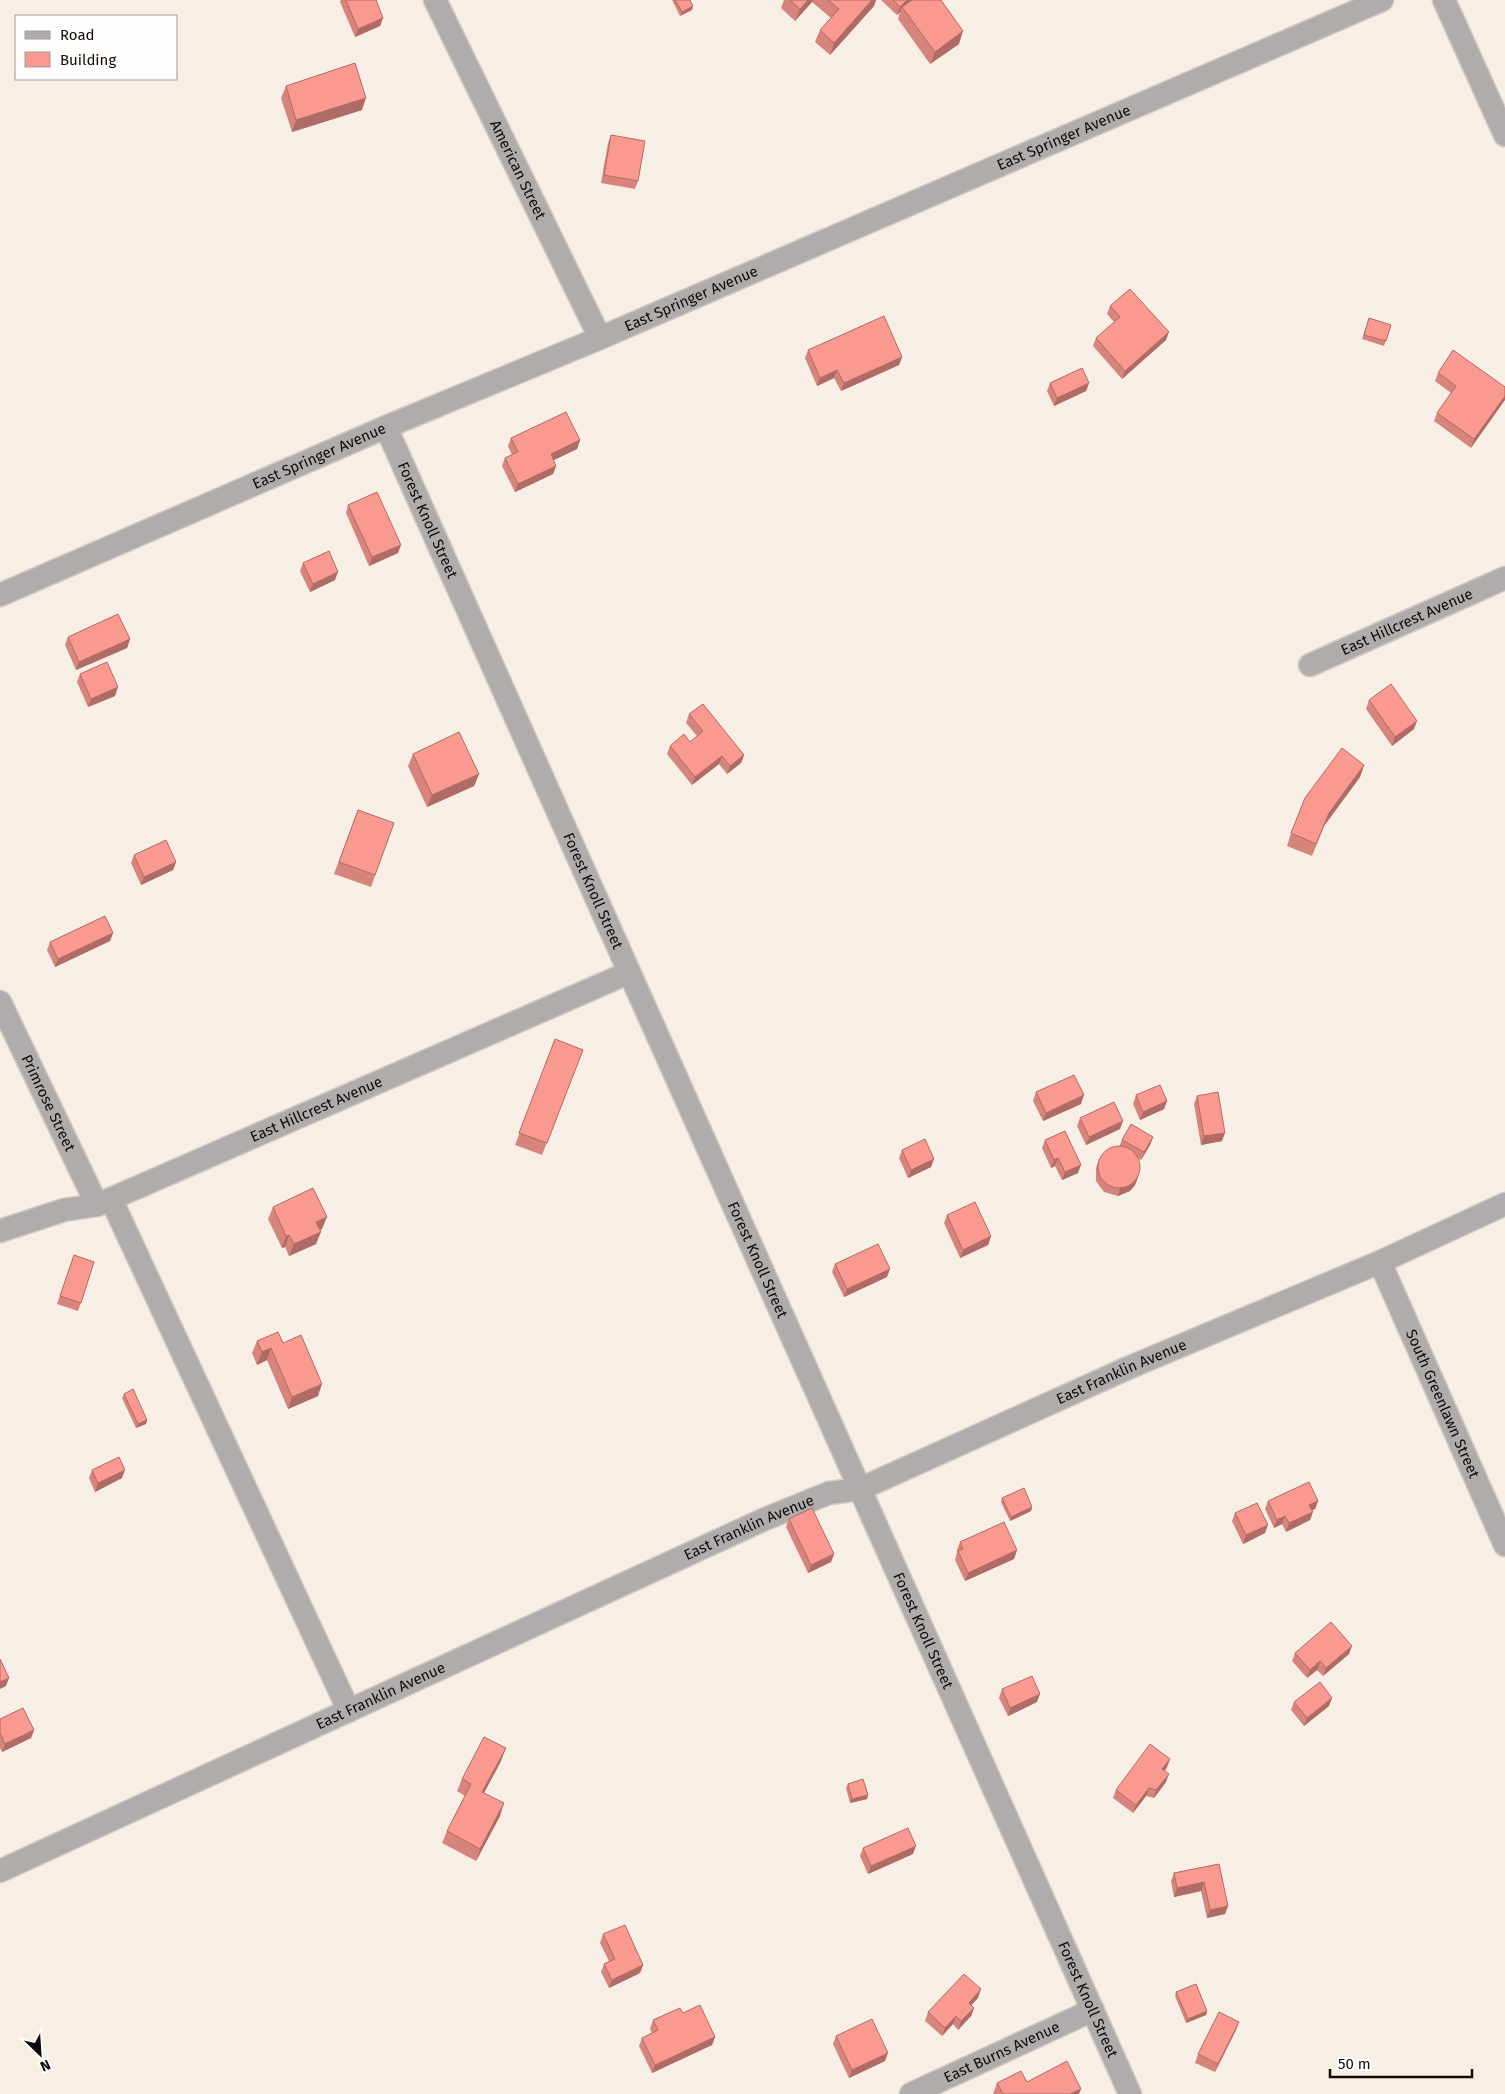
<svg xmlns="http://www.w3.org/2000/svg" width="1505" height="2094" font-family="'Fira Sans',sans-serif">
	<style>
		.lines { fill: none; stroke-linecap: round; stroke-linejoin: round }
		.street-casing { stroke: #d2cbc3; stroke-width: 25 }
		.street { stroke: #b1acac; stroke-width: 22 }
		.wall { fill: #d7847c }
		.shaded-wall { fill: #af6b65 }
		.building { fill: #fa9990; stroke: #af6b65 }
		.labels { text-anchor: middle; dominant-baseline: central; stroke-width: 5; stroke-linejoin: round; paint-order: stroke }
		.street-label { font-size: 15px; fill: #0e0b09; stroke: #fffdfb }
	</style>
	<rect width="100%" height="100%" fill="#f7efe6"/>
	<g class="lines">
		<defs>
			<g id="street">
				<path id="s1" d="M 435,0 L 600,338"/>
				<path d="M 1444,0 L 1505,135"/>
				<path id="s2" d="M 386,427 L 1130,2094"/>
				<path id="s3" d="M 0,595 L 386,427 L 600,338 L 1382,0"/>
				<path id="s4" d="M 1310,665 L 1505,578"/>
				<path id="s5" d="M 0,1002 L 97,1205"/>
				<path d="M 111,1199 L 349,1711"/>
				<path id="s6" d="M 0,1231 L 64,1210 L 97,1205 L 628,973"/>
				<path id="s7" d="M 1380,1262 L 1505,1545"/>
				<path id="s8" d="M 0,1871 L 765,1519 L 829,1493 L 860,1489 L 1128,1368 L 1380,1262 L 1505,1204"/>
				<path id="s9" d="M 911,2094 L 1093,2010"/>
			</g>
		</defs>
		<use href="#street" class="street-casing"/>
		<use href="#street" class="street"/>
	</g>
	<path class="wall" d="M 341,0 L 376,0 L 383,18 L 380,26 L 355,37 L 340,2 Z
		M 672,0 L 690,0 L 692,10 L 680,16 Z
		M 784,0 L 876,0 L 874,6 L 830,55 L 815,42 L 820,30 L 831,18 L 812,2 L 795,21 L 781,8 Z
		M 881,0 L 941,0 L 959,44 L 930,64 L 898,19 L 900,12 L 897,15 Z
		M 286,86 L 362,110 L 292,132 L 281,98 Z
		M 611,135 L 638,181 L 635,189 L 601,183 L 608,143 Z
		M 1110,306 L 1166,340 L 1122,379 L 1093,346 L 1096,338 L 1114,322 L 1107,314 Z
		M 1369,318 L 1391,325 L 1384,346 L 1362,339 Z
		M 808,350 L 902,357 L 899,365 L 841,391 L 834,378 L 817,386 L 805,358 Z
		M 1438,373 L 1505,387 L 1471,448 L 1434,421 L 1437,413 L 1451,393 L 1435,381 Z
		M 1050,383 L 1089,383 L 1086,391 L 1054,406 L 1047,391 Z
		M 511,438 L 580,440 L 577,449 L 553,460 L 556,466 L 553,474 L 515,492 L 502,466 L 505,458 L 512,455 L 508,446 Z
		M 348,505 L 398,553 L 369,566 L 346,513 Z
		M 303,563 L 335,580 L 310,592 L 300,571 Z
		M 68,637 L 130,639 L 127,648 L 76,670 L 65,645 Z
		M 80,674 L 115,696 L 88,707 L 77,682 Z
		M 1369,700 L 1414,729 L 1392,746 L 1366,709 Z
		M 689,714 L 744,755 L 741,763 L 727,774 L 719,764 L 692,785 L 667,754 L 670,746 L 690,742 L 697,736 L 686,723 Z
		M 413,754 L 479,774 L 474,786 L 427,807 L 408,766 Z
		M 1364,765 L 1360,777 L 1324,826 L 1312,856 L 1287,846 L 1291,833 Z
		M 358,810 L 394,823 L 371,887 L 334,874 Z
		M 134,855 L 176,862 L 173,870 L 141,885 L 131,863 Z
		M 113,933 L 110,941 L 55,967 L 47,950 L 50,942 Z
		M 555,1039 L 583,1050 L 542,1155 L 515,1145 Z
		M 1036,1092 L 1081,1104 L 1043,1121 L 1033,1101 Z
		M 1136,1095 L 1167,1101 L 1164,1109 L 1140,1120 L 1133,1104 Z
		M 1197,1096 L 1222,1141 L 1201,1145 L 1194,1104 Z
		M 1080,1118 L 1120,1129 L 1086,1145 L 1077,1126 Z
		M 1153,1137 L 1150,1145 L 1141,1160 L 1137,1158 L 1138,1177 L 1135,1185 L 1130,1191 L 1118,1196 L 1104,1192 L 1096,1181 L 1096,1168 L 1099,1159 L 1119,1147 L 1122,1140 Z
		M 1045,1140 L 1078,1173 L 1062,1180 L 1055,1166 L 1051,1168 L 1042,1148 Z
		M 902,1150 L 931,1167 L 908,1178 L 899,1158 Z
		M 273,1207 L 322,1229 L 320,1230 L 316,1244 L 289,1256 L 285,1247 L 282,1248 L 268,1219 Z
		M 947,1215 L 991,1236 L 988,1245 L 960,1258 L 944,1223 Z
		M 74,1255 L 94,1262 L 78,1311 L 57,1304 Z
		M 835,1264 L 887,1277 L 844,1297 L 832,1272 Z
		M 257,1341 L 283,1343 L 318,1396 L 288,1409 L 267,1360 L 257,1365 L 252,1353 Z
		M 124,1394 L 147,1420 L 146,1424 L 136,1428 L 122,1398 Z
		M 92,1470 L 122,1478 L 95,1492 L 89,1478 Z
		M 1002,1498 L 1032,1507 L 1031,1511 L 1010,1521 L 1001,1502 Z
		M 1268,1501 L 1318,1501 L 1315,1509 L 1312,1510 L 1310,1520 L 1286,1532 L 1282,1524 L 1274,1528 L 1265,1509 Z
		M 1235,1513 L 1265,1533 L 1243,1544 L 1232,1521 Z
		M 789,1519 L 834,1554 L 831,1562 L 808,1573 L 786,1527 Z
		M 960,1542 L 1017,1550 L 1014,1559 L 965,1581 L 955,1560 L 957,1552 L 957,1550 Z
		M 1295,1653 L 1349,1654 L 1323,1676 L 1317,1670 L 1307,1678 L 1292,1661 Z
		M 1002,1689 L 1037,1702 L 1008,1716 L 999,1698 Z
		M 1294,1702 L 1329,1706 L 1304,1726 L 1291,1710 Z
		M 0,1719 L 34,1730 L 31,1738 L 2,1752 L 0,1748 Z
		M 1170,1759 L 1167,1767 L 1165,1771 L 1166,1782 L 1154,1798 L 1146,1796 L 1133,1813 L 1113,1798 L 1116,1790 Z
		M 501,1761 L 484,1793 L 500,1816 L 476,1861 L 442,1843 L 447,1831 L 465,1796 L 457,1791 L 462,1779 Z
		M 848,1784 L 868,1795 L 867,1799 L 850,1803 L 846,1788 Z
		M 863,1848 L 913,1854 L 868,1874 L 860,1856 Z
		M 1219,1864 L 1228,1906 L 1225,1914 L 1207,1918 L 1201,1891 L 1174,1897 L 1171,1881 L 1174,1873 Z
		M 603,1934 L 643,1965 L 640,1973 L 609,1988 L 601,1972 L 604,1964 L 609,1961 L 600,1943 Z
		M 1176,1992 L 1207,2011 L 1206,2015 L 1186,2023 L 1175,1996 Z
		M 978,1998 L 971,2005 L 974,2008 L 971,2016 L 958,2030 L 953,2024 L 942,2036 L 925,2021 L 928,2012 Z
		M 683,2013 L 715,2037 L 712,2045 L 652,2073 L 639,2046 L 642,2038 L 652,2033 L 650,2029 L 653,2020 Z
		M 1236,2030 L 1215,2072 L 1195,2063 L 1198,2054 Z
		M 836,2036 L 885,2061 L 849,2078 L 833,2044 Z
		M 1027,2082 L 1079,2094 L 993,2094 L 997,2083 Z"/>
	<path class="shaded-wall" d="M 808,0 L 813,0 L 812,2 L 795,21 L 800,9 Z
		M 872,0 L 876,0 L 874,6 L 830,55 L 834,43 Z
		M 907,0 L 912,0 L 902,7 L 900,12 L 897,15 L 900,7 Z
		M 693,6 L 692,10 L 680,16 L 682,12 Z
		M 383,18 L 380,26 L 355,37 L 358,29 Z
		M 963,31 L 959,44 L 930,64 L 935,52 Z
		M 366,98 L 362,110 L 292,132 L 296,120 Z
		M 1169,332 L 1166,340 L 1122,379 L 1125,371 Z
		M 902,357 L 899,365 L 841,391 L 844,383 Z
		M 837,370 L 834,378 L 817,386 L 820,378 Z
		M 1089,383 L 1086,391 L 1054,406 L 1057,398 Z
		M 1505,396 L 1505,400 L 1471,448 L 1474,439 Z
		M 580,440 L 577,449 L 548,463 L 551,454 Z
		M 556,466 L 553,474 L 515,492 L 518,484 Z
		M 401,545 L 398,553 L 369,566 L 372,557 Z
		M 338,572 L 335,580 L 310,592 L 313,584 Z
		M 130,639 L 127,648 L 76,670 L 79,662 Z
		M 118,687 L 115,696 L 88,707 L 91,699 Z
		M 1417,721 L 1414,729 L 1392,746 L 1395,737 Z
		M 744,755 L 741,763 L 727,774 L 730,766 Z
		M 722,756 L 719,764 L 692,785 L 695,777 Z
		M 1364,765 L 1360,777 L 1324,826 L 1312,856 L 1329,813 Z
		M 479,774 L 474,786 L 427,807 L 432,795 Z
		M 176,862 L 173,870 L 141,885 L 144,877 Z
		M 113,933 L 110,941 L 55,967 L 58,959 Z
		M 1084,1095 L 1081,1104 L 1043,1121 L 1046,1113 Z
		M 1167,1101 L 1164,1109 L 1140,1120 L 1143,1112 Z
		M 1123,1121 L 1120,1129 L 1086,1145 L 1089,1137 Z
		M 1225,1133 L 1222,1141 L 1201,1145 L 1204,1136 Z
		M 1153,1137 L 1150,1145 L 1141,1160 L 1144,1152 Z
		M 1058,1158 L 1055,1166 L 1051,1168 L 1054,1160 Z
		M 934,1159 L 931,1167 L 908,1178 L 911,1170 Z
		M 1081,1165 L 1078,1173 L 1062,1180 L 1065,1172 Z
		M 1138,1177 L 1135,1185 L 1130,1191 L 1118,1196 L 1120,1188 Z
		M 327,1217 L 322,1229 L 312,1234 L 316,1222 Z
		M 321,1232 L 316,1244 L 289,1256 L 294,1244 Z
		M 289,1235 L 285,1247 L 282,1248 L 286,1236 Z
		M 991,1236 L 988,1245 L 960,1258 L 963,1250 Z
		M 890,1269 L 887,1277 L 844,1297 L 847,1289 Z
		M 271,1348 L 267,1360 L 257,1365 L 262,1352 Z
		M 322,1384 L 318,1396 L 288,1409 L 292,1397 Z
		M 147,1420 L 146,1424 L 136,1428 L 138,1424 Z
		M 125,1470 L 122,1478 L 95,1492 L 98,1483 Z
		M 1318,1501 L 1315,1509 L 1306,1513 L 1309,1505 Z
		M 1032,1507 L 1031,1511 L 1010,1521 L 1011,1517 Z
		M 1313,1512 L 1310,1520 L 1286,1532 L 1289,1523 Z
		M 1285,1516 L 1282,1524 L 1274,1528 L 1277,1520 Z
		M 1268,1525 L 1265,1533 L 1243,1544 L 1246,1535 Z
		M 1017,1550 L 1014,1559 L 965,1581 L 968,1573 Z
		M 834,1554 L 831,1562 L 808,1573 L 811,1565 Z
		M 1352,1646 L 1349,1654 L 1323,1676 L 1326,1668 Z
		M 1320,1661 L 1317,1670 L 1307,1678 L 1310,1670 Z
		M 9,1678 L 6,1686 L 0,1689 L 0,1682 Z
		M 1040,1694 L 1037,1702 L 1008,1716 L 1010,1708 Z
		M 1332,1698 L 1329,1706 L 1304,1726 L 1307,1718 Z
		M 34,1730 L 31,1738 L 2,1752 L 5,1744 Z
		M 506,1748 L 501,1761 L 478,1804 L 482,1792 Z
		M 1170,1759 L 1167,1767 L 1159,1777 L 1162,1769 Z
		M 1169,1774 L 1166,1782 L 1154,1798 L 1156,1790 Z
		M 1149,1788 L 1146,1796 L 1133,1813 L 1136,1805 Z
		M 868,1795 L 867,1799 L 850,1803 L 852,1799 Z
		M 504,1803 L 500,1816 L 476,1861 L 480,1849 Z
		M 916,1846 L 913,1854 L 868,1874 L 871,1866 Z
		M 1204,1882 L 1201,1891 L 1174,1897 L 1177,1888 Z
		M 1228,1906 L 1225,1914 L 1207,1918 L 1210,1910 Z
		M 643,1965 L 640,1973 L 609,1988 L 612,1980 Z
		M 981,1989 L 978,1998 L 966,2011 L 969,2003 Z
		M 974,2008 L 971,2016 L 958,2030 L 961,2021 Z
		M 1207,2011 L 1206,2015 L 1186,2023 L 1188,2019 Z
		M 956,2016 L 953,2024 L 942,2036 L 945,2028 Z
		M 1239,2022 L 1236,2030 L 1215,2072 L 1218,2064 Z
		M 715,2037 L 712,2045 L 652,2073 L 655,2065 Z
		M 888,2053 L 885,2061 L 849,2078 L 852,2070 Z
		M 1081,2089 L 1079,2094 L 1070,2094 Z"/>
	<path class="building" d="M 346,0 L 376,0 L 383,18 L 358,29 Z
		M 675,0 L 690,0 L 693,6 L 682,12 Z
		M 790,0 L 808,0 L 800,9 Z
		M 828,0 L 872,0 L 834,43 L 820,30 L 839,9 Z
		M 893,0 L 907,0 L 900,7 Z
		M 912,0 L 941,0 L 963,31 L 935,52 L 902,7 Z
		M 355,63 L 366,98 L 296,120 L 286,86 Z
		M 611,135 L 645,141 L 638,181 L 604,175 Z
		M 1130,289 L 1169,332 L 1125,371 L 1096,338 L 1120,317 L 1110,306 Z
		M 884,316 L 902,357 L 844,383 L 837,370 L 820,378 L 808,350 Z
		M 1369,318 L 1391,325 L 1386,341 L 1364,335 Z
		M 1453,350 L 1505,387 L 1505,396 L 1474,439 L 1437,413 L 1456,386 L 1438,373 Z
		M 1082,368 L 1089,383 L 1057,398 L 1050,383 Z
		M 566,412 L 580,440 L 551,454 L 556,466 L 518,484 L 505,458 L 518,452 L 511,438 Z
		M 377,492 L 401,545 L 372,557 L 348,505 Z
		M 329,551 L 338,572 L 313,584 L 303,563 Z
		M 118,614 L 130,639 L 79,662 L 68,637 Z
		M 107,662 L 118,687 L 91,699 L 80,674 Z
		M 1391,684 L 1417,721 L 1395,737 L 1369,700 Z
		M 703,704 L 744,755 L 730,766 L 722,756 L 695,777 L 670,746 L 684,734 L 690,742 L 703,731 L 689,714 Z
		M 459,732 L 479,774 L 432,795 L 413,754 Z
		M 1342,748 L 1364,765 L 1329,813 L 1316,844 L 1291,833 L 1305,798 Z
		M 358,810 L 394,823 L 375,875 L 339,862 Z
		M 166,840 L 176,862 L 144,877 L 134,855 Z
		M 105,916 L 113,933 L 58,959 L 50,942 Z
		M 555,1039 L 583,1050 L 547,1143 L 519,1133 Z
		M 1074,1075 L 1084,1095 L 1046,1113 L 1036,1092 Z
		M 1160,1085 L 1167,1101 L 1143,1112 L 1136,1095 Z
		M 1218,1092 L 1225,1133 L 1204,1136 L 1197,1096 Z
		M 1114,1102 L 1123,1121 L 1089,1137 L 1080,1118 Z
		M 1131,1124 L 1153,1137 L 1144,1152 L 1122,1140 Z
		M 1065,1131 L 1081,1165 L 1065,1172 L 1058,1158 L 1054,1160 L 1045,1140 Z
		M 925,1139 L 934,1159 L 911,1170 L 902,1150 Z
		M1098 1167a21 21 0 1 1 42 0a21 21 0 1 1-42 0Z
		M 313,1188 L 327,1217 L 316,1222 L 321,1232 L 294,1244 L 289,1235 L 286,1236 L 273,1207 Z
		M 975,1202 L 991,1236 L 963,1250 L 947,1215 Z
		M 878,1244 L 890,1269 L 847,1289 L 835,1264 Z
		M 74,1255 L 94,1262 L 81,1303 L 60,1296 Z
		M 278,1332 L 283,1343 L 301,1335 L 322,1384 L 292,1397 L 271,1348 L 262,1352 L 257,1341 Z
		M 133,1389 L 147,1420 L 138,1424 L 124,1394 Z
		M 119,1457 L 125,1470 L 98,1483 L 92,1470 Z
		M 1309,1482 L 1318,1501 L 1309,1505 L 1313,1512 L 1289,1523 L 1285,1516 L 1277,1520 L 1268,1501 Z
		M 1024,1488 L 1032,1507 L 1011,1517 L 1002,1498 Z
		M 1257,1503 L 1268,1525 L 1246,1535 L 1235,1513 Z
		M 812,1508 L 834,1554 L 811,1565 L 789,1519 Z
		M 1004,1522 L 1017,1550 L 968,1573 L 958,1551 L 963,1549 L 960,1542 Z
		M 1331,1622 L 1352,1646 L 1326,1668 L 1320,1661 L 1310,1670 L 1295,1653 Z
		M 0,1659 L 9,1678 L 0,1682 Z
		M 1032,1676 L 1040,1694 L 1010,1708 L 1002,1689 Z
		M 1320,1682 L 1332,1698 L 1307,1718 L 1294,1702 Z
		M 23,1708 L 34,1730 L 5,1744 L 0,1733 L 0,1719 Z
		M 484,1737 L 506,1748 L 482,1792 L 504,1803 L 480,1849 L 447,1831 L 471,1784 L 462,1779 Z
		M 1150,1744 L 1170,1759 L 1162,1769 L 1169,1774 L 1156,1790 L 1149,1788 L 1136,1805 L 1116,1790 Z
		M 863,1779 L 868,1795 L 852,1799 L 848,1784 Z
		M 908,1828 L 916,1846 L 871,1866 L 863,1848 Z
		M 1219,1864 L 1228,1906 L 1210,1910 L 1204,1882 L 1177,1888 L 1174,1873 Z
		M 625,1925 L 643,1965 L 612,1980 L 604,1964 L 615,1959 L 603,1934 Z
		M 964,1974 L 981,1989 L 969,2003 L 974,2008 L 961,2021 L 956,2016 L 945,2028 L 928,2012 Z
		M 1196,1984 L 1207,2011 L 1188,2019 L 1176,1992 Z
		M 700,2005 L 715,2037 L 655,2065 L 642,2038 L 658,2030 L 653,2020 L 680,2008 L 683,2013 Z
		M 1219,2012 L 1239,2022 L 1218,2064 L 1198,2054 Z
		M 872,2019 L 888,2053 L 852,2070 L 836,2036 Z
		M 1067,2061 L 1081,2089 L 1070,2094 L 1003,2094 L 997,2083 L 1021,2071 L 1027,2082 Z"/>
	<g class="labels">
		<g class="street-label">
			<text stroke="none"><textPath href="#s3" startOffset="1158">East Springer Avenue</textPath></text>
			<text stroke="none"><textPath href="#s1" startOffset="189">American Street</textPath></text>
			<text stroke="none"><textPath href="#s3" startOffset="752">East Springer Avenue</textPath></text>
			<text stroke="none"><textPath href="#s3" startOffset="348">East Springer Avenue</textPath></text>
			<text stroke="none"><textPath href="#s2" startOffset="102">Forest Knoll Street</textPath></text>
			<text stroke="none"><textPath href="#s4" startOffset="106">East Hillcrest Avenue</textPath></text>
			<text stroke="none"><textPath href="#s2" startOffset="508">Forest Knoll Street</textPath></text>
			<text stroke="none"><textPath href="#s5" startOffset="112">Primrose Street</textPath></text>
			<text stroke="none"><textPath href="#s6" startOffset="340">East Hillcrest Avenue</textPath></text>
			<text stroke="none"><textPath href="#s2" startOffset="912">Forest Knoll Street</textPath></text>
			<text stroke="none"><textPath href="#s8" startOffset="1229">East Franklin Avenue</textPath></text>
			<text stroke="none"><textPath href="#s7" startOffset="155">South Greenlawn Street</textPath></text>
			<text stroke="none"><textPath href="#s8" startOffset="824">East Franklin Avenue</textPath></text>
			<text stroke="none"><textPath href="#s2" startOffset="1318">Forest Knoll Street</textPath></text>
			<text stroke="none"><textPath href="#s8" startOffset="419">East Franklin Avenue</textPath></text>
			<text stroke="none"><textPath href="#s2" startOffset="1722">Forest Knoll Street</textPath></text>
			<text stroke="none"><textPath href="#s9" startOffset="100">East Burns Avenue</textPath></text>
		</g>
	</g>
	<rect x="15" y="15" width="162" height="65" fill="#fffdfb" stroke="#9f9c9a"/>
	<rect x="25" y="31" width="25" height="8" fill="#b1acac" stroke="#9f9c9a"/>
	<text x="60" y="40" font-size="15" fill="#0e0b09">Road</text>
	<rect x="25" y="52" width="25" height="15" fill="#fa9990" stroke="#9f9c9a"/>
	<text x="60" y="65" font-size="15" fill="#0e0b09">Building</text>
	<g transform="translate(40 2054) rotate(155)" stroke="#fffdfb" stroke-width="4" paint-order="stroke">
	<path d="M0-4L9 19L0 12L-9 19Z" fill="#0e0b09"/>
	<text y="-8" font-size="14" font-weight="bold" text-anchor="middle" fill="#0e0b09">N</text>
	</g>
	<path d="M1330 2069v8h142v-8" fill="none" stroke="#0e0b09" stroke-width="2.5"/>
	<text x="1338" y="2069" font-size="15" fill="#0e0b09" stroke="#fffdfb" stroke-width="4" paint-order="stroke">50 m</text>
</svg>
